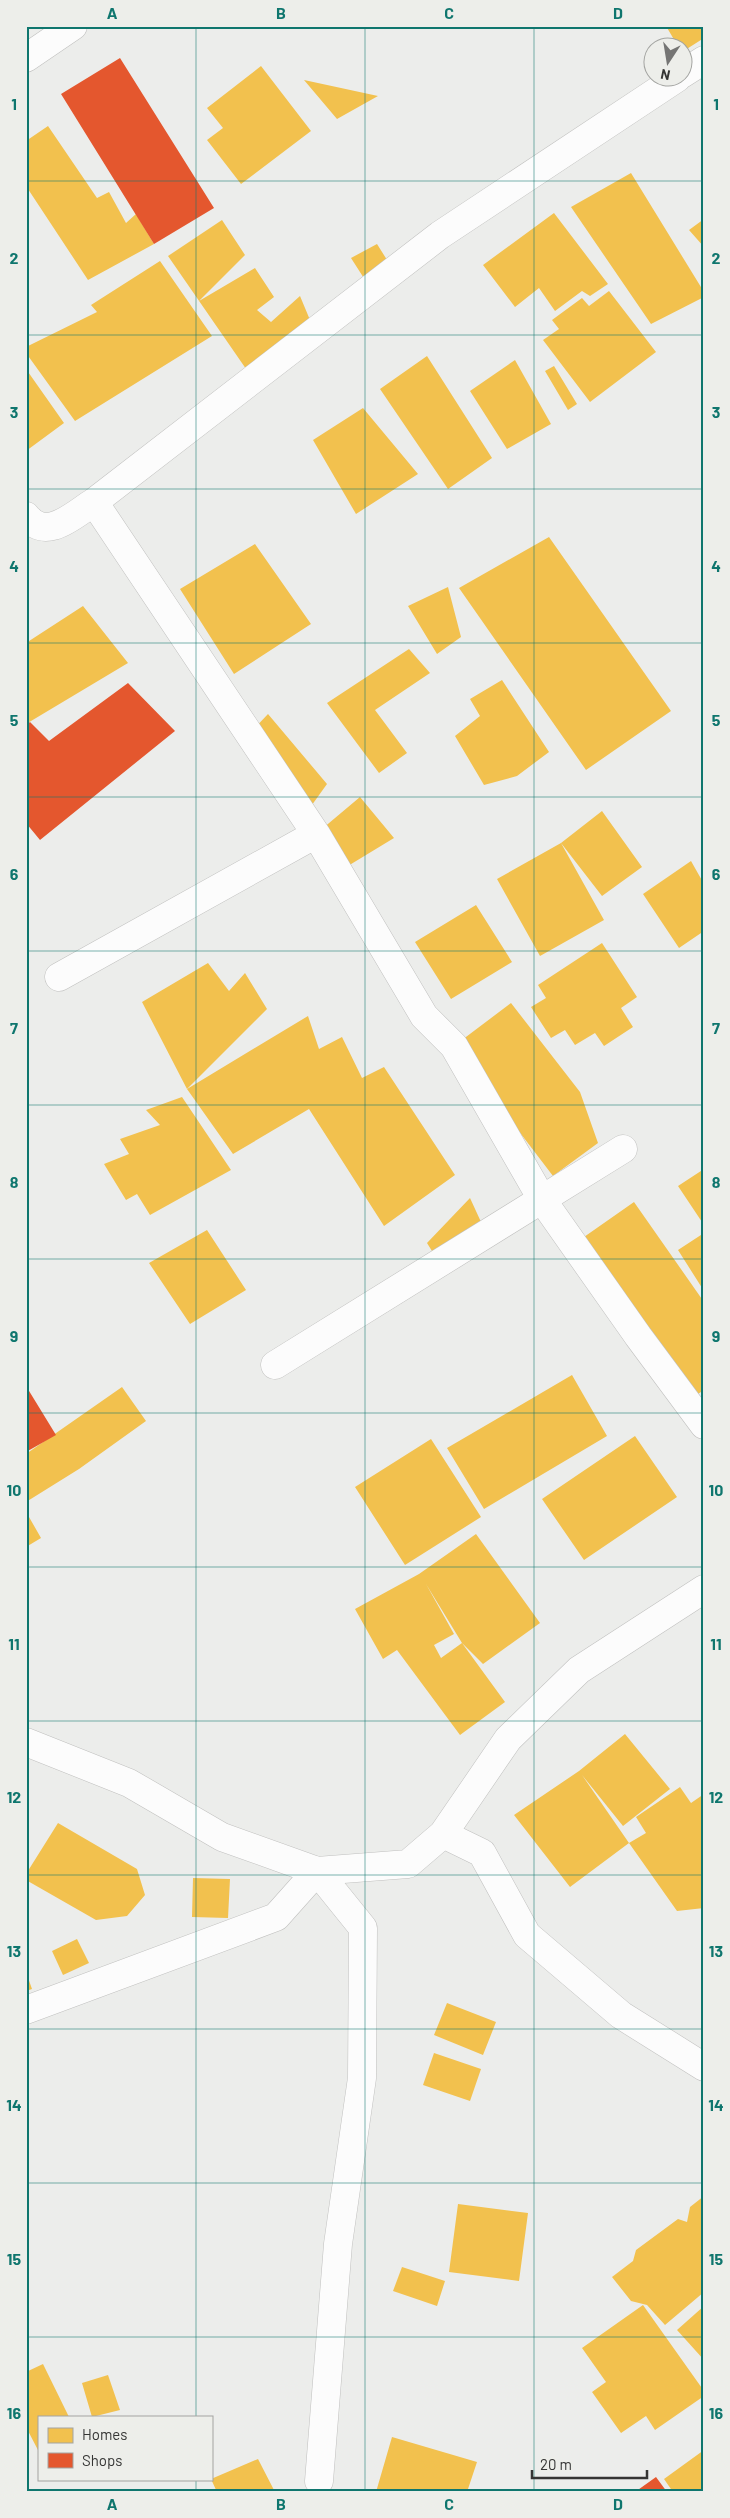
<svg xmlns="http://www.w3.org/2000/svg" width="730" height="2518" font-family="Barlow,sans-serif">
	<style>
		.homes { fill: #f2c14e; fill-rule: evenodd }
		.shops { fill: #e4572e }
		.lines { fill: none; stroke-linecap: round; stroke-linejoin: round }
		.street-casing { stroke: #c0c0bf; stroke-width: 29 }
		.street { stroke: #fcfcfc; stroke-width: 28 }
		.grid { fill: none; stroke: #0f766e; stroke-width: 1; stroke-opacity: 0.55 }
		.neatline { fill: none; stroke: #0f766e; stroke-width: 2 }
		.grid-label { font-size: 16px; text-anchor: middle; font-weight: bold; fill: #0f766e }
	</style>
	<rect width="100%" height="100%" fill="#ecedeb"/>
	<path class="homes" d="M 666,26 L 704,26 L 704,38 L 682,52 L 682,48 L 679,48 Z
		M 261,66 L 311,131 L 241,184 L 207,140 L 223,128 L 207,108 Z
		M 304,80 L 378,96 L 337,119 Z
		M 48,126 L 97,198 L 109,192 L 126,223 L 136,214 L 154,244 L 88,280 L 26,186 L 26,141 Z
		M 631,173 L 704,292 L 704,297 L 651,324 L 571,207 Z
		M 554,213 L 608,284 L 590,296 L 582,291 L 555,311 L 539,288 L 515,307 L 483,265 Z
		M 704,219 L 704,247 L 689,230 Z
		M 222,220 L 245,255 L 199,301 L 255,268 L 274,297 L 257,310 L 271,322 L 300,296 L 315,332 L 253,379 L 168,256 Z
		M 377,244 L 394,271 L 367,283 L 351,258 Z
		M 160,261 L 212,336 L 75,421 L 26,353 L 26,347 L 97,312 L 91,305 Z
		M 609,291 L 656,352 L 590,402 L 543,340 L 559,329 L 552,320 L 582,298 L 589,306 Z
		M 427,356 L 492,458 L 448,489 L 380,389 Z
		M 515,360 L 551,424 L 507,449 L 470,391 Z
		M 554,366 L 577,404 L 568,410 L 545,371 Z
		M 26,369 L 64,423 L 26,451 Z
		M 363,408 L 418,474 L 356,514 L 313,440 Z
		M 549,537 L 671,711 L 586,770 L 459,588 Z
		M 255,544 L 311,624 L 234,674 L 180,589 Z
		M 448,587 L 461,637 L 437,654 L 408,606 Z
		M 83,606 L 128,663 L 26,724 L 26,643 Z
		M 409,649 L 430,673 L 375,710 L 407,753 L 379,773 L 327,703 Z
		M 502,680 L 549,752 L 517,776 L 484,785 L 455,736 L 480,716 L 470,699 Z
		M 268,714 L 327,784 L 304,816 L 249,734 Z
		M 360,797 L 394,838 L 338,872 L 316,834 Z
		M 602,811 L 642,867 L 602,896 L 561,843 L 604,920 L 540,956 L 497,879 L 561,843 Z
		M 691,861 L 704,884 L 704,931 L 679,948 L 643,894 Z
		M 476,905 L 512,962 L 451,999 L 415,942 Z
		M 602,943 L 637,997 L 621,1008 L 633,1027 L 604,1046 L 595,1033 L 575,1045 L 565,1030 L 551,1038 L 531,1007 L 546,998 L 538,985 Z
		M 208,963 L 229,991 L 245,973 L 267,1009 L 187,1089 L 308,1016 L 319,1049 L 342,1037 L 362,1078 L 384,1067 L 455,1175 L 384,1226 L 309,1109 L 233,1154 L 187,1089 L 142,1002 Z
		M 511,1003 L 580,1092 L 598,1143 L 553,1176 L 454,1046 Z
		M 182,1097 L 231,1170 L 150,1215 L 137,1194 L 126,1200 L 104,1164 L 129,1154 L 120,1139 L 160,1125 L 146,1110 Z
		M 704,1169 L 704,1225 L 678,1186 Z
		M 470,1198 L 487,1235 L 440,1264 L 427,1243 Z
		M 634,1202 L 704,1302 L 704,1390 L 689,1400 L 574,1244 Z
		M 207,1230 L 246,1290 L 190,1324 L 149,1263 Z
		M 704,1233 L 704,1291 L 678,1250 Z
		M 572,1375 L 607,1436 L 484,1509 L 447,1448 Z
		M 122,1387 L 146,1421 L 79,1469 L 26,1502 L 26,1454 Z
		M 635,1436 L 677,1497 L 584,1560 L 542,1499 Z
		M 431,1439 L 481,1517 L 405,1565 L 355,1487 Z
		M 29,1517 L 41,1538 L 26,1547 L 26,1518 Z
		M 476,1534 L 540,1623 L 483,1664 L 462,1643 L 505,1702 L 460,1735 L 397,1650 L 383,1659 L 355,1609 L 419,1574 ZM 426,1584 L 462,1643 L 441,1658 L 434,1645 L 454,1634 Z
		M 625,1734 L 670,1789 L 623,1826 L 582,1775 L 629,1843 L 570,1887 L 514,1815 L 579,1771 Z
		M 680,1787 L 691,1803 L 704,1794 L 704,1908 L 677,1911 L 629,1843 L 646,1833 L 636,1817 Z
		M 58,1823 L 137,1869 L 145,1895 L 127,1916 L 96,1920 L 26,1880 L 26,1874 Z
		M 193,1878 L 230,1879 L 228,1918 L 192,1917 Z
		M 77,1939 L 89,1963 L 63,1975 L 52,1951 Z
		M 26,1972 L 32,1989 L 26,1991 Z
		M 447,2003 L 496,2022 L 483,2055 L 434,2035 Z
		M 434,2053 L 481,2069 L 470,2101 L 423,2085 Z
		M 704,2196 L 704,2292 L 665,2325 L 647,2305 L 631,2301 L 612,2277 L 633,2261 L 636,2250 L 678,2219 L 687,2222 L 690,2207 Z
		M 458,2204 L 528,2213 L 519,2281 L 449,2272 Z
		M 402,2267 L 445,2281 L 437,2306 L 393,2291 Z
		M 643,2305 L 704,2391 L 704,2396 L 655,2430 L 646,2416 L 621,2433 L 592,2392 L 606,2382 L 582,2348 Z
		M 704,2306 L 704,2360 L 677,2330 Z
		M 43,2364 L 69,2417 L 39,2417 L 39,2452 L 26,2427 L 26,2372 Z
		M 108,2375 L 120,2410 L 92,2417 L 82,2383 Z
		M 392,2437 L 477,2462 L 467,2492 L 376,2492 Z
		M 704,2450 L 704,2492 L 673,2492 L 664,2479 Z
		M 258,2459 L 275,2492 L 217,2492 L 211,2479 Z"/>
	<path class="shops" d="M 120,58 L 214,208 L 154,244 L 61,94 Z
		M 128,683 L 175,731 L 40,840 L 26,823 L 26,725 L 30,722 L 49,741 Z
		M 26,1386 L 56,1435 L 26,1452 Z
		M 656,2477 L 667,2492 L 635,2492 Z"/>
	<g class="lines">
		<defs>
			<path id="street" d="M 26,58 L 73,26
				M 682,74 L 704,60
				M 94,502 L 316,834 L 424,1016 L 454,1046 L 543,1201 L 638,1336 L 704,1425
				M 26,516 C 47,542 73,515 94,502 L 440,235 L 677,78
				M 59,977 L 316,834
				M 275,1365 L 623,1149
				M 26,1742 L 129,1783 L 222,1837 L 317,1871 L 363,1928 L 362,2078 L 338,2244 L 319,2481
				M 443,1834 L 482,1853 L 527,1935 L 621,2015 L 704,2067
				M 26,2010 L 276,1917 L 317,1871 L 408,1864 L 443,1834 L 508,1739 L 579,1670 L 704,1589"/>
		</defs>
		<use href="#street" class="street-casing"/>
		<use href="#street" class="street"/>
	</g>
	<path class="grid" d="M 196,26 L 196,2417M 365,26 L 365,2492M 534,26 L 534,2492M 26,181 L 704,181M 26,335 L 704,335M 26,489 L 704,489M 26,643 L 704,643M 26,797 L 704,797M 26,951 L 704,951M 26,1105 L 704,1105M 26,1259 L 704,1259M 26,1413 L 704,1413M 26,1567 L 704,1567M 26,1721 L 704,1721M 26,1875 L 704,1875M 26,2029 L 704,2029M 26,2183 L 704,2183M 26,2337 L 704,2337M 196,2479 L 196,2492"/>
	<rect width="730" height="2518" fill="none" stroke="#edeeea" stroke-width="55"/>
	<rect x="38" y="2416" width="175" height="65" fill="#edeeea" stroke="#a3a4a1"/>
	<rect x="48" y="2428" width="25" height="15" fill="#f2c14e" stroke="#a3a4a1"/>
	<text x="82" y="2440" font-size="15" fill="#353534">Homes</text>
	<rect x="48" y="2453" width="25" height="15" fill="#e4572e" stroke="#a3a4a1"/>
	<text x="82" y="2466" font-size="15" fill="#353534">Shops</text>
	<g transform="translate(668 62) rotate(192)"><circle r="24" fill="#edeeea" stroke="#a3a4a1"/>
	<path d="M0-4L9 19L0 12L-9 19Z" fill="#757574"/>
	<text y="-8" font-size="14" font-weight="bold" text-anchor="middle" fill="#353534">N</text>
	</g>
	<path d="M532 2470v8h115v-8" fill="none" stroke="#353534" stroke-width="2.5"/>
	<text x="540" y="2470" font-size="15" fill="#353534" stroke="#edeeea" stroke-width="4" paint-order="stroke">20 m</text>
	<rect x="28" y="28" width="674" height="2462" class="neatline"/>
	<g class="grid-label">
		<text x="112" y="19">A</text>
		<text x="281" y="19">B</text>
		<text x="449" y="19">C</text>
		<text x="618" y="19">D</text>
		<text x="14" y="110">1</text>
		<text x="716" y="110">1</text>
		<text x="14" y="264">2</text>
		<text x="716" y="264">2</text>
		<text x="14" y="418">3</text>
		<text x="716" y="418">3</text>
		<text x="14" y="572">4</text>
		<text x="716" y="572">4</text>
		<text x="14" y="726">5</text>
		<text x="716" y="726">5</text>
		<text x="14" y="880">6</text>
		<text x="716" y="880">6</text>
		<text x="14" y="1034">7</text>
		<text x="716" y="1034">7</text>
		<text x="14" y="1188">8</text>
		<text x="716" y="1188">8</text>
		<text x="14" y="1342">9</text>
		<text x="716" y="1342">9</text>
		<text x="14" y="1496">10</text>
		<text x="716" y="1496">10</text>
		<text x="14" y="1650">11</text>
		<text x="716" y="1650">11</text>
		<text x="14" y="1803">12</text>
		<text x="716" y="1803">12</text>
		<text x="14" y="1957">13</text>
		<text x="716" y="1957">13</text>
		<text x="14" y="2111">14</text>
		<text x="716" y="2111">14</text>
		<text x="14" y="2265">15</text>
		<text x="716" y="2265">15</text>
		<text x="14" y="2419">16</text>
		<text x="716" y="2419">16</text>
		<text x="112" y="2510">A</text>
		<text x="281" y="2510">B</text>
		<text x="449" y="2510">C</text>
		<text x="618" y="2510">D</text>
	</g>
</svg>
